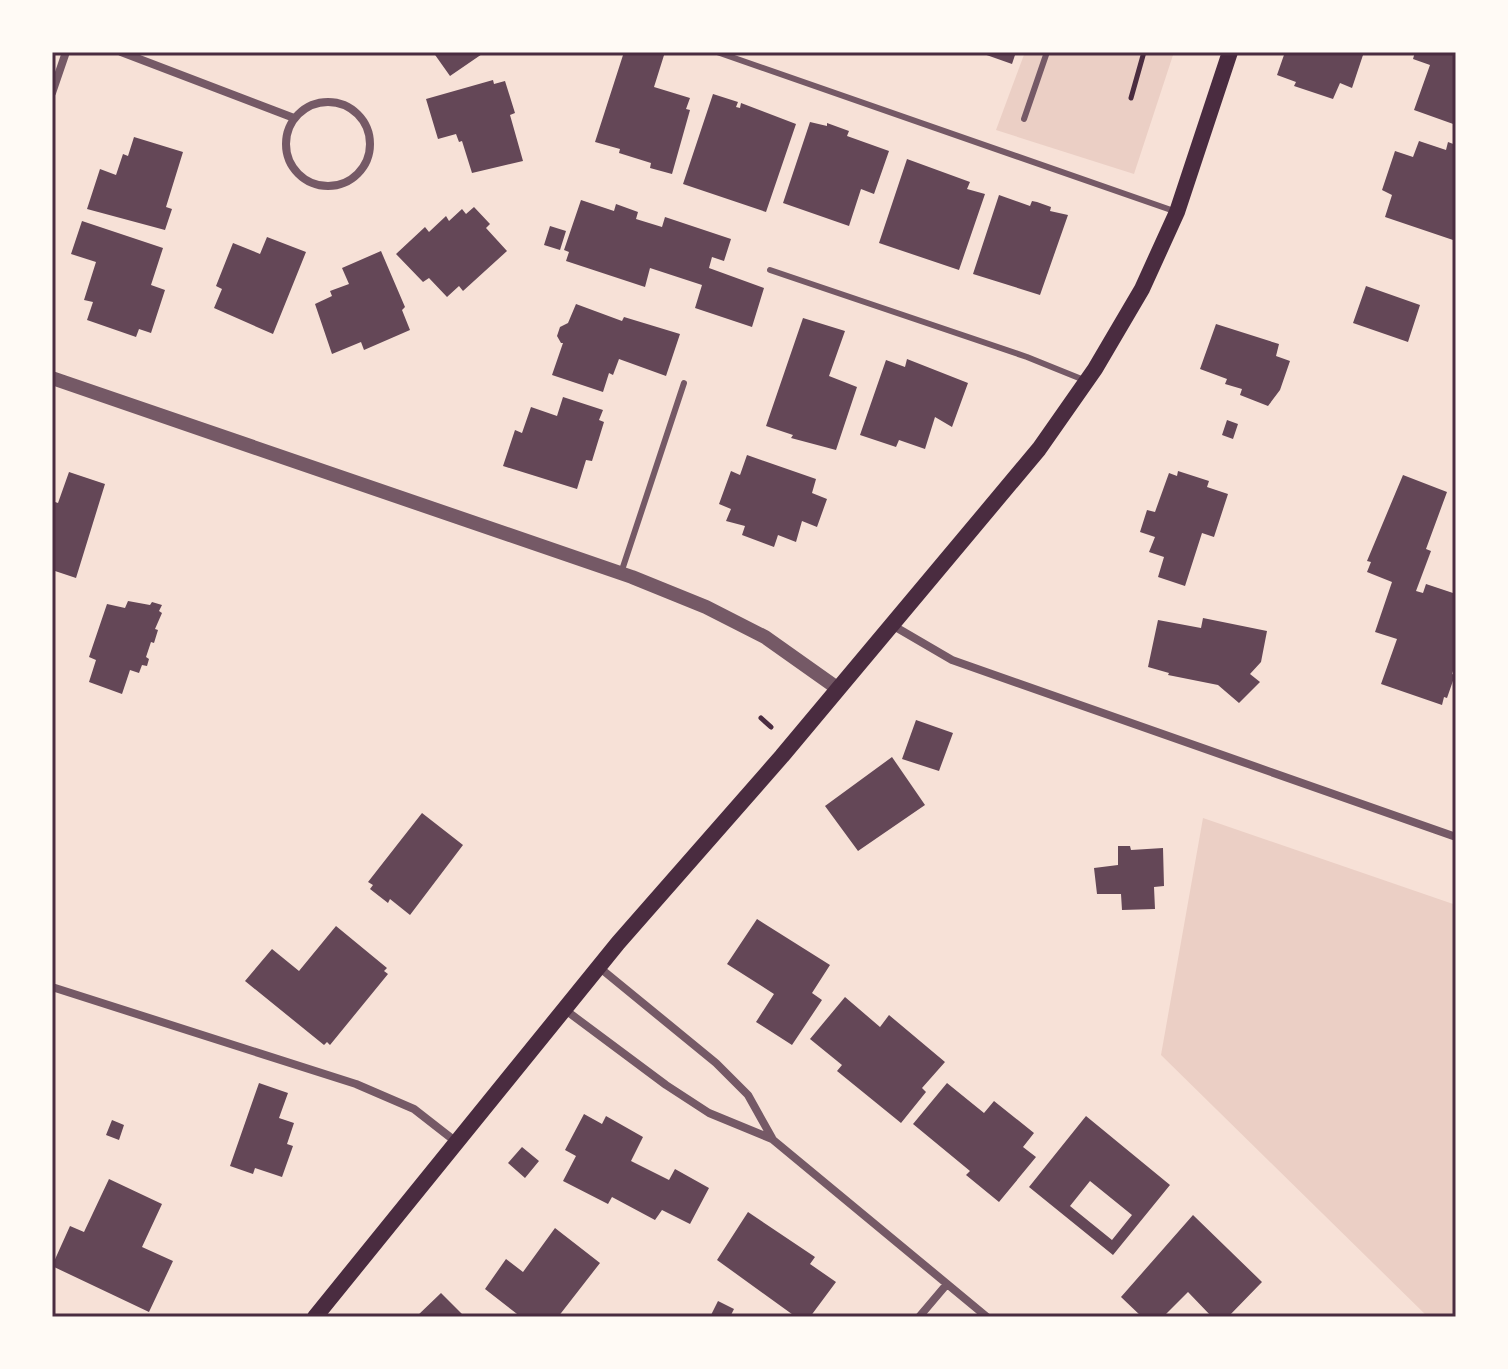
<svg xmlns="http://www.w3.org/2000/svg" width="1508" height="1369" font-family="'Roboto Condensed',sans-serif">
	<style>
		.green { fill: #ebcfc5 }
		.building { fill: #644757; fill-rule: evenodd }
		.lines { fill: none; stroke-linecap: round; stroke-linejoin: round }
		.path { stroke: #4a2c40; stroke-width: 5 }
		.service { stroke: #755966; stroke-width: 6 }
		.minor { stroke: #755966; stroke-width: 8 }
		.tertiary { stroke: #755966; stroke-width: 14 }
		.secondary { stroke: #4a2c40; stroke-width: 16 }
		.neatline { fill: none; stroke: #4a2c40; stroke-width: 3 }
	</style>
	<rect width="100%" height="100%" fill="#f7e1d7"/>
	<path class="green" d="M 1025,52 L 1174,52 L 1134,174 L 996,130 Z
		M 1203,818 L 1456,905 L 1456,1317 L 1428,1317 L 1161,1055 Z"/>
	<path class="building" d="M 433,52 L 485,52 L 450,76 Z
		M 624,52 L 665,52 L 654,87 L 690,98 L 686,109 L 690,110 L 672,174 L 650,168 L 651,163 L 619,153 L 620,149 L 595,142 Z
		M 978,52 L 1016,52 L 1012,64 Z
		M 1285,52 L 1364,52 L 1352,88 L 1340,83 L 1333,99 L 1294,86 L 1296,82 L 1277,75 Z
		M 1415,52 L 1456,52 L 1456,125 L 1414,110 L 1430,65 L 1413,59 Z
		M 493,80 L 494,84 L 505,81 L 515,113 L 510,115 L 523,161 L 472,173 L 462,141 L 459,142 L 456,134 L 438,139 L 426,99 Z
		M 713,94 L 738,102 L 736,107 L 740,108 L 741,103 L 796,124 L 766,212 L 683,184 Z
		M 810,122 L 827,126 L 827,123 L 849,131 L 847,136 L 889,151 L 874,194 L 861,189 L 849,226 L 783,203 Z
		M 134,137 L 183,152 L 166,207 L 172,209 L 165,230 L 87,209 L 100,169 L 116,175 L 123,154 L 128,156 Z
		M 1419,141 L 1446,150 L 1448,142 L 1456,145 L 1456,241 L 1385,217 L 1392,195 L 1382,190 L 1395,151 L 1413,157 Z
		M 907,159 L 970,182 L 967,189 L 985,194 L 959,270 L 879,243 Z
		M 999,195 L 1030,206 L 1032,201 L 1037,202 L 1051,207 L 1050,211 L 1068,215 L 1040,295 L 973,274 Z
		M 581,200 L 614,211 L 616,204 L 638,212 L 636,219 L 662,227 L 665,217 L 731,239 L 724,261 L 712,257 L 709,268 L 764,288 L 752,327 L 695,308 L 702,285 L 650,268 L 645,287 L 566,261 L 569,252 L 564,250 Z
		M 474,207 L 490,224 L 486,228 L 507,251 L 463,291 L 459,286 L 447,297 L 429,278 L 423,282 L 396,254 L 425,227 L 429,232 L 446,216 L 449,221 L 462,209 L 466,214 Z
		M 82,221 L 163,248 L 151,285 L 165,290 L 151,333 L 139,329 L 136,337 L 87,320 L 93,302 L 84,300 L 96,262 L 71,254 Z
		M 550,226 L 566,231 L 560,250 L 544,245 Z
		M 267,237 L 306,252 L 273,334 L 214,308 L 222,289 L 216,286 L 233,243 L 260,254 Z
		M 381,251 L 405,307 L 402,310 L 410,330 L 364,350 L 361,342 L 332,354 L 315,304 L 332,296 L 330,291 L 349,284 L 342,268 Z
		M 1366,286 L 1420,305 L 1408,342 L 1353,323 Z
		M 576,304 L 622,321 L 624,317 L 680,334 L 666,376 L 619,359 L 613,375 L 609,373 L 603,392 L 552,375 L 563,343 L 561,343 L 557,336 L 560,327 L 568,323 Z
		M 803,318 L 845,331 L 829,376 L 857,387 L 836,450 L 791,438 L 793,435 L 766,426 Z
		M 1216,324 L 1279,344 L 1276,356 L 1290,361 L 1280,390 L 1268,406 L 1240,395 L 1242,389 L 1225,384 L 1227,379 L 1200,369 Z
		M 907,359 L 968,383 L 952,427 L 935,417 L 925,449 L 899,440 L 896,447 L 860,435 L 886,360 L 905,367 Z
		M 563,397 L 603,410 L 599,420 L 604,422 L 592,461 L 586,460 L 577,489 L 503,466 L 515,430 L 522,433 L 531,407 L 557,416 Z
		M 1227,420 L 1238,424 L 1233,439 L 1222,435 Z
		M 747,455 L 816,479 L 812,493 L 827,499 L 817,527 L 802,521 L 796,542 L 778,535 L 774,547 L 742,535 L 745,526 L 726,521 L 731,509 L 719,504 L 731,471 L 740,475 Z
		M 1178,471 L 1209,481 L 1207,487 L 1228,494 L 1214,537 L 1202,533 L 1185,586 L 1158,577 L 1164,557 L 1149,552 L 1155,537 L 1140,532 L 1147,510 L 1155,512 L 1169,473 L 1177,476 Z
		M 69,472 L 105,484 L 76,578 L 52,570 L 52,501 L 58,503 Z
		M 1403,475 L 1447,492 L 1426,549 L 1431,551 L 1416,591 L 1423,593 L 1426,584 L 1456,594 L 1456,662 L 1452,674 L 1455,675 L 1447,698 L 1444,697 L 1442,705 L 1381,684 L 1397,639 L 1375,632 L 1392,582 L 1367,572 L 1371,562 L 1367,561 Z
		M 128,601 L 150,605 L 152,602 L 162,605 L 159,611 L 162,613 L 155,629 L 158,630 L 154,643 L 151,642 L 146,657 L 149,659 L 147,666 L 142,665 L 139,673 L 130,670 L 122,694 L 89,682 L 96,660 L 89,657 L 107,604 L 125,608 Z
		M 1203,618 L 1267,631 L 1261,662 L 1250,674 L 1260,682 L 1239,703 L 1218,685 L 1168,675 L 1169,673 L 1148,667 L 1158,620 L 1201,628 Z
		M 916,720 L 953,733 L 939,771 L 902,759 Z
		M 892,757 L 925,805 L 858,851 L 825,806 Z
		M 422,813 L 463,845 L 410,915 L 390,899 L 388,903 L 370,889 L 373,885 L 368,882 Z
		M 1118,846 L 1130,846 L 1131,850 L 1163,848 L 1164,886 L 1154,887 L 1155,909 L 1122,910 L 1121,894 L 1097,894 L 1094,868 L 1118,865 Z
		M 757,919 L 830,965 L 812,993 L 822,1000 L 792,1045 L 756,1022 L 774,994 L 727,964 Z
		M 336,926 L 387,968 L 384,971 L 388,974 L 330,1045 L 327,1042 L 324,1045 L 245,981 L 272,949 L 299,971 Z
		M 845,997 L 880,1027 L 889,1015 L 945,1062 L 922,1088 L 926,1092 L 901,1123 L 837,1071 L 842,1065 L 810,1039 Z
		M 259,1083 L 288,1093 L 279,1118 L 294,1123 L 287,1144 L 293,1146 L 282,1177 L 255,1168 L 253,1174 L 230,1166 Z
		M 947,1083 L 984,1113 L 994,1101 L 1034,1133 L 1023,1147 L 1036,1157 L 999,1202 L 966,1175 L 970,1171 L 913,1124 Z
		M 584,1114 L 602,1124 L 606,1116 L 643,1137 L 631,1161 L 669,1180 L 675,1169 L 709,1188 L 690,1224 L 662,1210 L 655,1220 L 612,1197 L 608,1204 L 563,1181 L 576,1156 L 565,1150 Z
		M 1086,1116 L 1170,1185 L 1113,1255 L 1029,1187 ZM 1090,1181 L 1132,1215 L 1112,1240 L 1070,1206 Z
		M 112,1120 L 124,1125 L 119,1140 L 106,1135 Z
		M 522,1147 L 539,1161 L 525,1178 L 508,1163 Z
		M 109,1179 L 162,1204 L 142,1247 L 173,1261 L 149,1312 L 52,1266 L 70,1226 L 84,1232 Z
		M 748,1212 L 815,1257 L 810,1264 L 836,1282 L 810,1317 L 796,1317 L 717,1260 Z
		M 1193,1215 L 1262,1282 L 1228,1317 L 1212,1317 L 1188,1292 L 1163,1317 L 1142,1317 L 1121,1297 Z
		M 555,1228 L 600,1263 L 558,1317 L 521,1317 L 485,1289 L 506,1259 L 523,1272 Z
		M 441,1293 L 465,1317 L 416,1317 Z
		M 718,1301 L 734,1309 L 730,1317 L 710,1317 Z"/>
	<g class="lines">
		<path class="path" d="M 1131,98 L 1144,52
			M 761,718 L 771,727"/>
		<path class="service" d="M 717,52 L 1174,211
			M 1024,119 L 1047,52
			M 770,270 L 1027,357 L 1084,380
			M 621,573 L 684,383"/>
		<path class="minor" d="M 121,52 L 294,118
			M 52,93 L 66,52
			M286 144a42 42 0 1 1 84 0a42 42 0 1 1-84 0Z
			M 892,625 L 952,660 L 1456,837
			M 600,968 L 716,1063 L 748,1095 L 772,1138
			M 52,987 L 356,1084 L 414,1109 L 455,1141
			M 564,1009 L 666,1085 L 709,1113 L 772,1139 L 987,1317
			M 919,1317 L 947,1284"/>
		<path class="tertiary" d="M 52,378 L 632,577 L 706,607 L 765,637 L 837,688"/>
		<path class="secondary" d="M 315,1317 L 618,943 L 782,756 L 1039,449 L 1095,369 L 1142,289 L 1177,212 L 1230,52"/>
	</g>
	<rect width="1508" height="1369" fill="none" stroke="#fffaf5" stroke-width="108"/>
	<rect x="54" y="54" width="1400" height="1261" class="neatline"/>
</svg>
